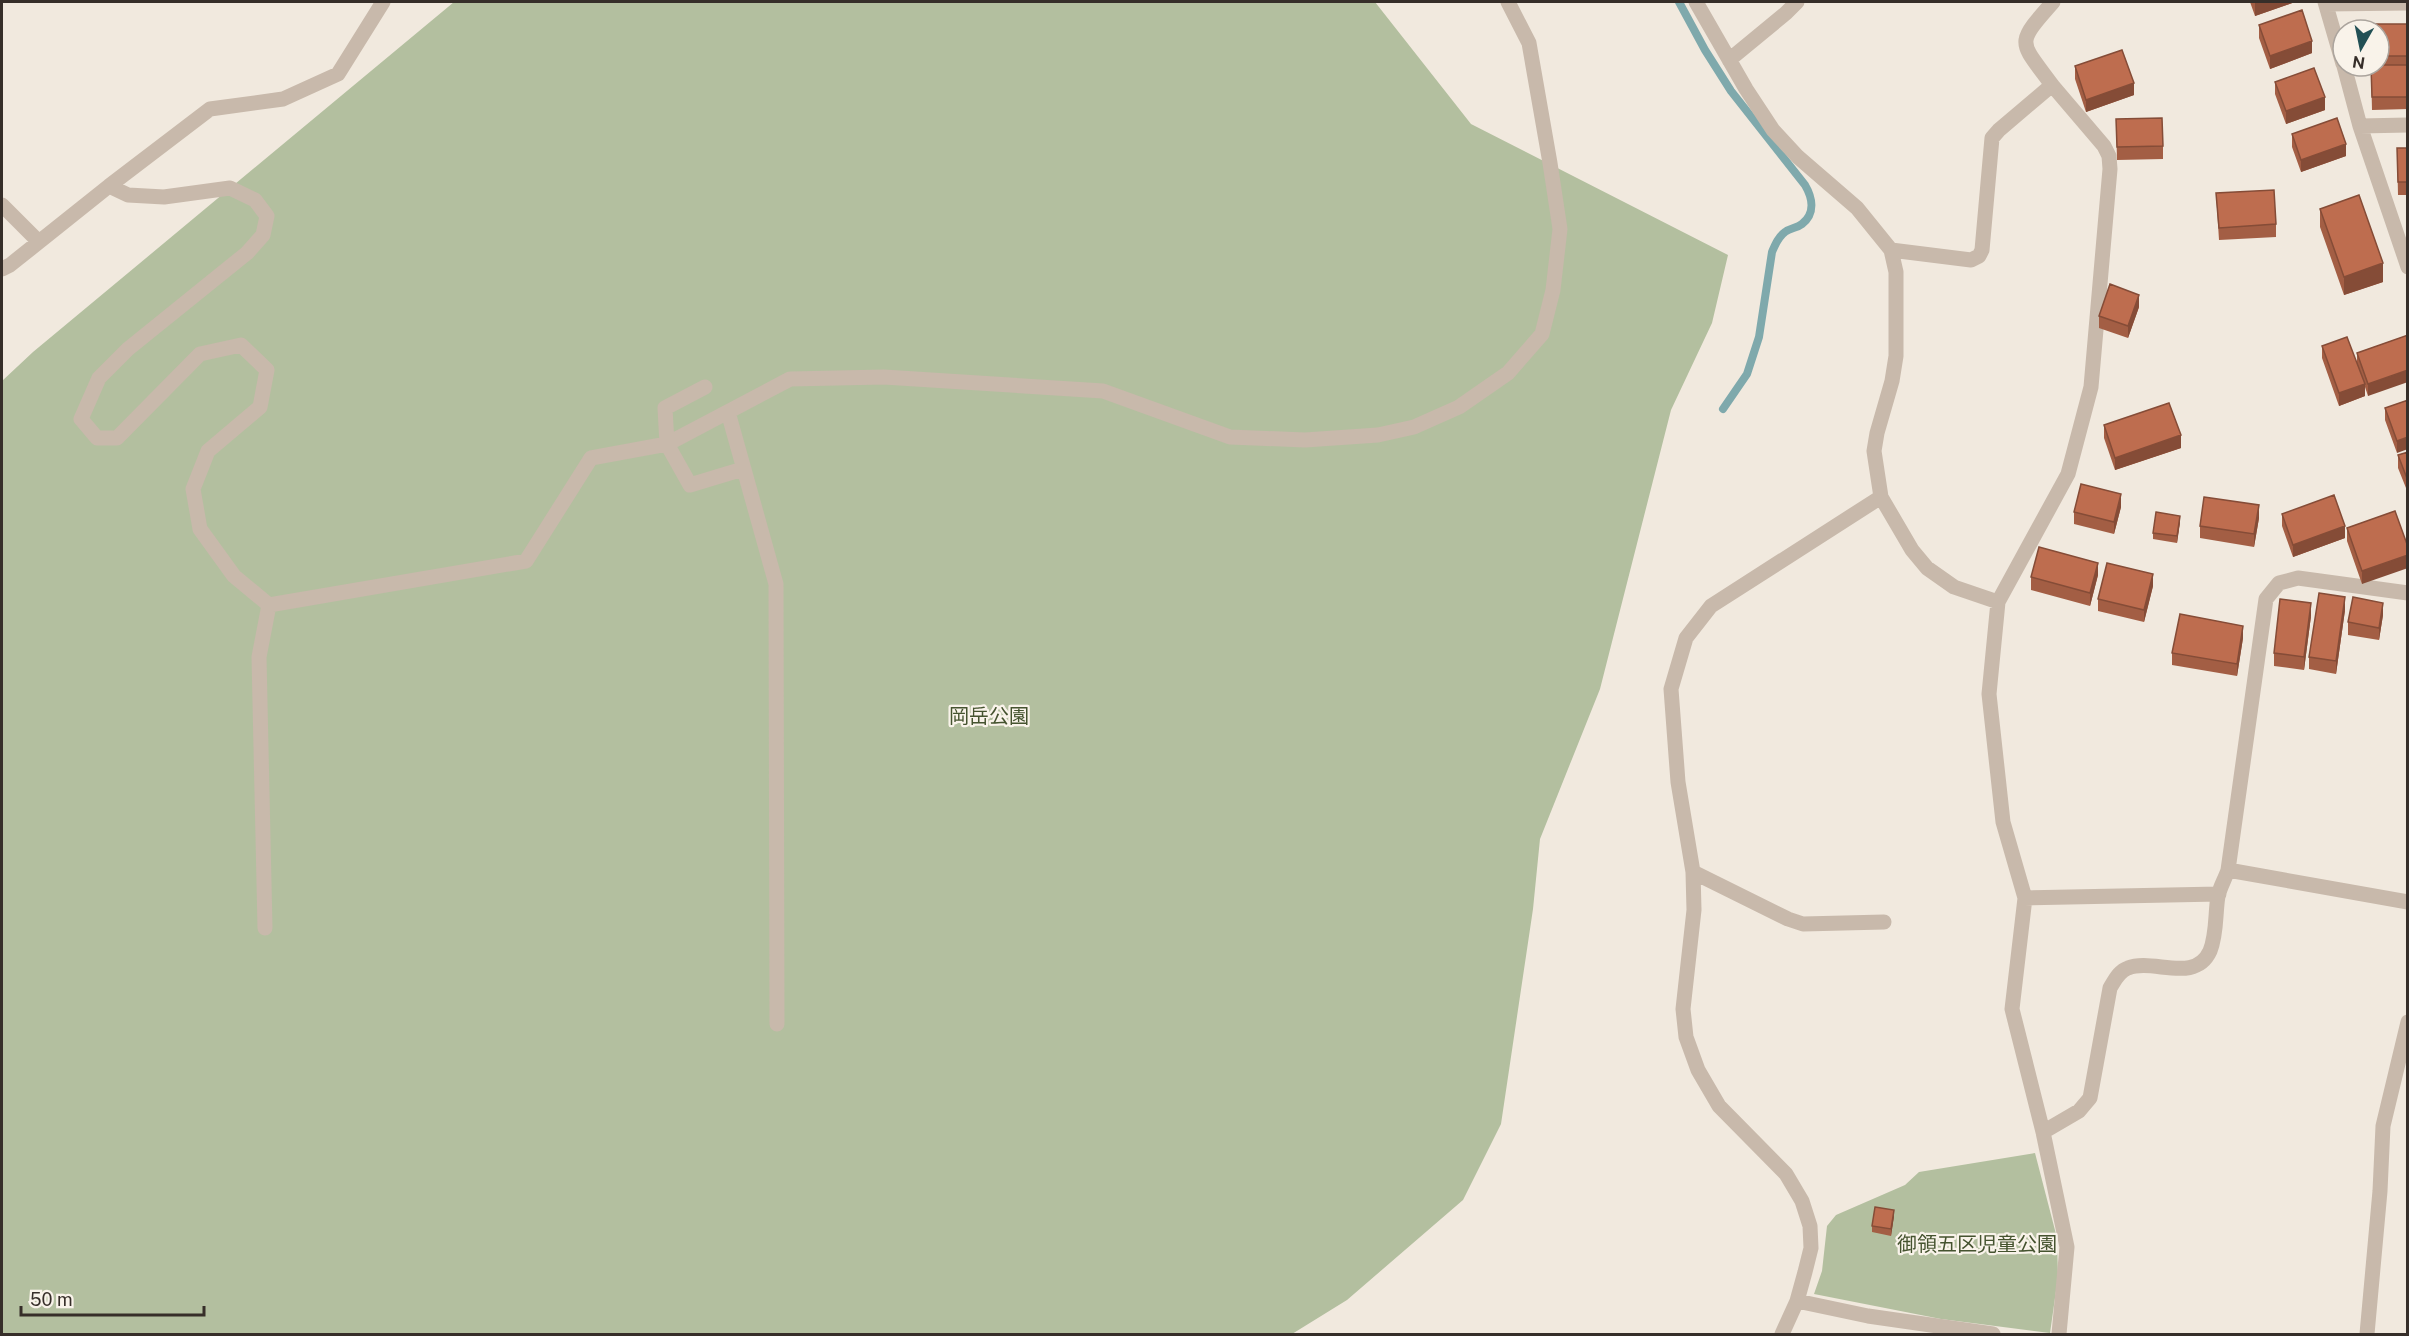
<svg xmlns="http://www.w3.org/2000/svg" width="2409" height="1336" font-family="'Public Sans','Noto Sans JP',sans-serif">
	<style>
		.green { fill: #b3bf9f }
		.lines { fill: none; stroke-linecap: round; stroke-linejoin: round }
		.stream { stroke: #7fa9ac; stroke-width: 8 }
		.street { stroke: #c8b9ab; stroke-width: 15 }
		.wall { fill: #a35e44 }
		.shaded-wall { fill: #854c37 }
		.building { fill: #be6d4f; stroke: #854c37; stroke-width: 1.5 }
		.labels { text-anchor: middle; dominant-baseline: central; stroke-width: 4.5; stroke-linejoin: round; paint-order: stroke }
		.park-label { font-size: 20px; fill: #45532f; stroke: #f9f3ea }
	</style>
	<rect width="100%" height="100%" fill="#f1e9de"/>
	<path class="green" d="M 454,2 L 1375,2 L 1471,124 L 1728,255 L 1712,323 L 1671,410 L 1600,689 L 1540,839 L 1533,909 L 1501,1124 L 1463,1200 L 1347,1300 L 1292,1334 L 2,1334 L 2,381 L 33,352 Z
		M 2035,1153 L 2057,1238 L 2058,1277 L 2050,1333 L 1941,1319 L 1814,1294 L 1822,1271 L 1827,1226 L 1836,1215 L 1905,1185 L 1919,1172 Z"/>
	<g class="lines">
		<path class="stream" d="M 1679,2 L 1705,50 L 1731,91 L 1805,185 C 1812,197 1816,213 1802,224 C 1797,228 1790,228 1785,232 C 1778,237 1775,245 1772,252 L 1759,337 L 1747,374 L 1723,409"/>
		<path class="street" d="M 1696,2 L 1746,89 L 1773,130 L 1798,157 L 1857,208 L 1891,250 L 1896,272 L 1896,356 L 1892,381 L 1877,433 L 1874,451 L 1881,497 L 1912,550 L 1927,568 L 1954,587 L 1998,602
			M 2325,2 L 2343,64
			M 2326,4 L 2408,3
			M 1729,60 L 1786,13 L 1797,2
			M 2344,66 L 2360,126 L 2408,267
			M 2052,85 L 2104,146 L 2109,156 L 2110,169 L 2091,387 L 2068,474 L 1998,602 L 1989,694 L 2003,822 L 2025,898 L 2012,1009 L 2043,1132 L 2067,1247 L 2059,1334
			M 2360,126 L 2408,125
			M 109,186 L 128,195 L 164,197 L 230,188 L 255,200 L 267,216 L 263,235 L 247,253 L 128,349 L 99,378 L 81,419 L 97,438 L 117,438 L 200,354 L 241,345 L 267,370 L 260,407 L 208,451 L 193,489 L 200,529 L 234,576 L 269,605
			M 2,205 L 39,242
			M 1891,250 L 1971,260 L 1979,256 L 1982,250 L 1992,138 L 1999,130 L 2052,85 C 2019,40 2015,45 2053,2
			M 2,269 L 10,265 L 109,186 L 210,109 L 283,99 L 338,74 L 383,2
			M 705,387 L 665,408 L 667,444 L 690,485 L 743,469
			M 728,412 L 776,584 L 777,1024
			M 2228,870 L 2408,902
			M 1693,872 L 1788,919 L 1803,924 L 1884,922
			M 2025,898 L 2219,894
			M 265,928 L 259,657 L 269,605 L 526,561 L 591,458 L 667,444 L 790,379 L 884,377 L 1103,391 L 1230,437 L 1305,440 L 1378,435 L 1414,427 L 1459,407 L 1508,373 L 1542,334 L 1553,290 L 1560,229 L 1550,163 L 1529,43 L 1508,2
			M 2043,1132 L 2079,1111 L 2090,1098 L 2110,988 C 2115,980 2119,971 2128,968 C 2153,958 2195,984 2210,951 C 2217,934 2215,914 2218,896 C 2220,887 2225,879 2228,870 L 2266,599 L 2279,583 L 2298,578 L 2408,593
			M 1797,1301 L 1868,1316 L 1993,1334
			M 1782,1334 L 1797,1301 L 1805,1272 L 1811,1248 L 1810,1226 L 1802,1201 L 1786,1174 L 1719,1106 L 1698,1070 L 1686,1037 L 1683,1009 L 1694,910 L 1693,872 L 1678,782 L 1671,689 L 1686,638 L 1711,606 L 1881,497
			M 2367,1334 L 2380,1191 L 2383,1126 L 2408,1022"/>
	</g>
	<path class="wall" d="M 2250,2 L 2295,2 L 2255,16 Z
		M 2408,24 L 2408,109 L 2372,110 L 2371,69 L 2370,69 L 2370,66 L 2379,66 L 2379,30 Z
		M 2259,25 L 2312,53 L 2270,69 L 2259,38 Z
		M 2075,66 L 2134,95 L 2086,112 L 2075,79 Z
		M 2275,82 L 2325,110 L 2286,124 L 2275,94 Z
		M 2116,119 L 2163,146 L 2163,159 L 2117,160 Z
		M 2292,134 L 2346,156 L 2301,172 L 2292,147 Z
		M 2397,148 L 2408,148 L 2408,195 L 2398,195 Z
		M 2216,193 L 2276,224 L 2276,237 L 2219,240 Z
		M 2320,209 L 2383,282 L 2344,295 L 2320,227 Z
		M 2139,307 L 2128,338 L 2099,328 L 2099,316 Z
		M 2408,335 L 2368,396 L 2365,387 L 2365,396 L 2339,406 L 2322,358 L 2322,346 L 2357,364 L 2357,353 Z
		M 2408,400 L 2397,453 L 2385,420 L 2385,408 Z
		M 2104,425 L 2181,448 L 2115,470 L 2104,438 Z
		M 2408,452 L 2408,493 L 2398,468 L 2398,455 Z
		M 2121,507 L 2114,534 L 2074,524 L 2074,512 Z
		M 2395,511 L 2362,584 L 2347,541 L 2347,528 Z
		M 2282,514 L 2345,538 L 2293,557 L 2282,526 Z
		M 2259,518 L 2254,547 L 2200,538 L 2200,526 Z
		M 2180,522 L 2177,543 L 2153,539 L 2153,533 Z
		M 2098,575 L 2090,606 L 2031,590 L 2031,577 Z
		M 2153,586 L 2144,622 L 2098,611 L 2098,599 Z
		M 2345,610 L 2336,674 L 2309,669 L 2309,657 Z
		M 2383,615 L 2379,640 L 2348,635 L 2348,622 Z
		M 2311,616 L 2304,670 L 2274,666 L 2274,653 Z
		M 2243,638 L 2237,676 L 2172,665 L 2172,653 Z
		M 1894,1216 L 1891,1236 L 1872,1232 L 1872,1226 Z"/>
	<path class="shaded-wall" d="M 2260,2 L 2295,2 L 2255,16 L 2255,3 Z
		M 2312,41 L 2312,53 L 2270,69 L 2270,56 Z
		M 2134,83 L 2134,95 L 2086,112 L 2086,100 Z
		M 2325,97 L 2325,110 L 2286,124 L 2286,111 Z
		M 2346,144 L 2346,156 L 2301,172 L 2301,160 Z
		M 2383,263 L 2383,282 L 2344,295 L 2344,277 Z
		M 2139,295 L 2139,307 L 2128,338 L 2128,326 Z
		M 2408,370 L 2408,382 L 2368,396 L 2368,384 Z
		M 2365,384 L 2365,396 L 2339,406 L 2339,393 Z
		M 2181,435 L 2181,448 L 2115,470 L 2115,458 Z
		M 2408,437 L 2408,449 L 2397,453 L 2397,441 Z
		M 2121,494 L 2121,507 L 2114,534 L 2114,522 Z
		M 2259,505 L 2259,518 L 2254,547 L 2254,534 Z
		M 2180,516 L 2180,522 L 2177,543 L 2177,536 Z
		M 2345,526 L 2345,538 L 2293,557 L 2293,545 Z
		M 2408,555 L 2408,568 L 2362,584 L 2362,571 Z
		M 2098,563 L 2098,575 L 2090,606 L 2090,593 Z
		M 2153,574 L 2153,586 L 2144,622 L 2144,610 Z
		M 2345,597 L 2345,610 L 2336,674 L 2336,661 Z
		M 2311,603 L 2311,616 L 2304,670 L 2304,657 Z
		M 2383,603 L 2383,615 L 2379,640 L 2379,628 Z
		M 2243,626 L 2243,638 L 2237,676 L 2237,664 Z
		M 1894,1210 L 1894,1216 L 1891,1236 L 1891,1229 Z"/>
	<path class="building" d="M 2302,10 L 2312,41 L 2270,56 L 2259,25 Z
		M 2370,24 L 2408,24 L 2408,56 L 2379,56 L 2379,30 L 2370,30 Z
		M 2122,50 L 2134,83 L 2086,100 L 2075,66 Z
		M 2379,65 L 2408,65 L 2408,97 L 2372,97 L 2371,66 Z
		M 2314,68 L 2325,97 L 2286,111 L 2275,82 Z
		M 2162,118 L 2163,146 L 2117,147 L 2116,119 Z
		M 2337,118 L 2346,144 L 2301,160 L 2292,134 Z
		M 2397,148 L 2408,148 L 2408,182 L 2398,182 Z
		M 2274,190 L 2276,224 L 2219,228 L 2216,193 Z
		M 2359,195 L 2383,263 L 2344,277 L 2320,209 Z
		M 2110,284 L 2139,295 L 2128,326 L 2099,316 Z
		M 2408,335 L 2408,370 L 2368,384 L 2357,353 Z
		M 2347,337 L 2365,384 L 2339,393 L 2322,346 Z
		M 2408,400 L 2408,437 L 2397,441 L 2385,408 Z
		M 2169,403 L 2181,435 L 2115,458 L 2104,425 Z
		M 2408,452 L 2408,481 L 2398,455 Z
		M 2081,484 L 2121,494 L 2114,522 L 2074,512 Z
		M 2334,495 L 2345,526 L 2293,545 L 2282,514 Z
		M 2204,497 L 2259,505 L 2254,534 L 2200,526 Z
		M 2395,511 L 2408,547 L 2408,555 L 2362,571 L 2347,528 Z
		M 2156,512 L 2180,516 L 2177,536 L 2153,533 Z
		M 2039,547 L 2098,563 L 2090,593 L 2031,577 Z
		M 2107,563 L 2153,574 L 2144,610 L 2098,599 Z
		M 2319,593 L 2345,597 L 2336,661 L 2309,657 Z
		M 2353,597 L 2383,603 L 2379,628 L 2348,622 Z
		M 2280,599 L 2311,603 L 2304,657 L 2274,653 Z
		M 2180,614 L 2243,626 L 2237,664 L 2172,653 Z
		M 1875,1207 L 1894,1210 L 1891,1229 L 1872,1226 Z"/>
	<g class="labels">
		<g class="park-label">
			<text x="989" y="716">岡岳公園</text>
			<text x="1977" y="1244">御領五区児童公園</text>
		</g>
	</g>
	<rect width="2409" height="1336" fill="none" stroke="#362e29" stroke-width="6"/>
	<g transform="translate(2361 48) rotate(189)"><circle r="28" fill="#f9f3ea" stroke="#aba49d" stroke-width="1.5"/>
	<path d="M0-4.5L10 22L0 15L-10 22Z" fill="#225055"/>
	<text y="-9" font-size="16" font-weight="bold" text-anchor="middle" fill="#362e29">N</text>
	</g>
	<path d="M21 1306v9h183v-9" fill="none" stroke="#362e29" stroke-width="3"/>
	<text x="30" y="1306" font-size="18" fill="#362e29" stroke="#f9f3ea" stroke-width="4.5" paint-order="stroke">50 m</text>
</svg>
